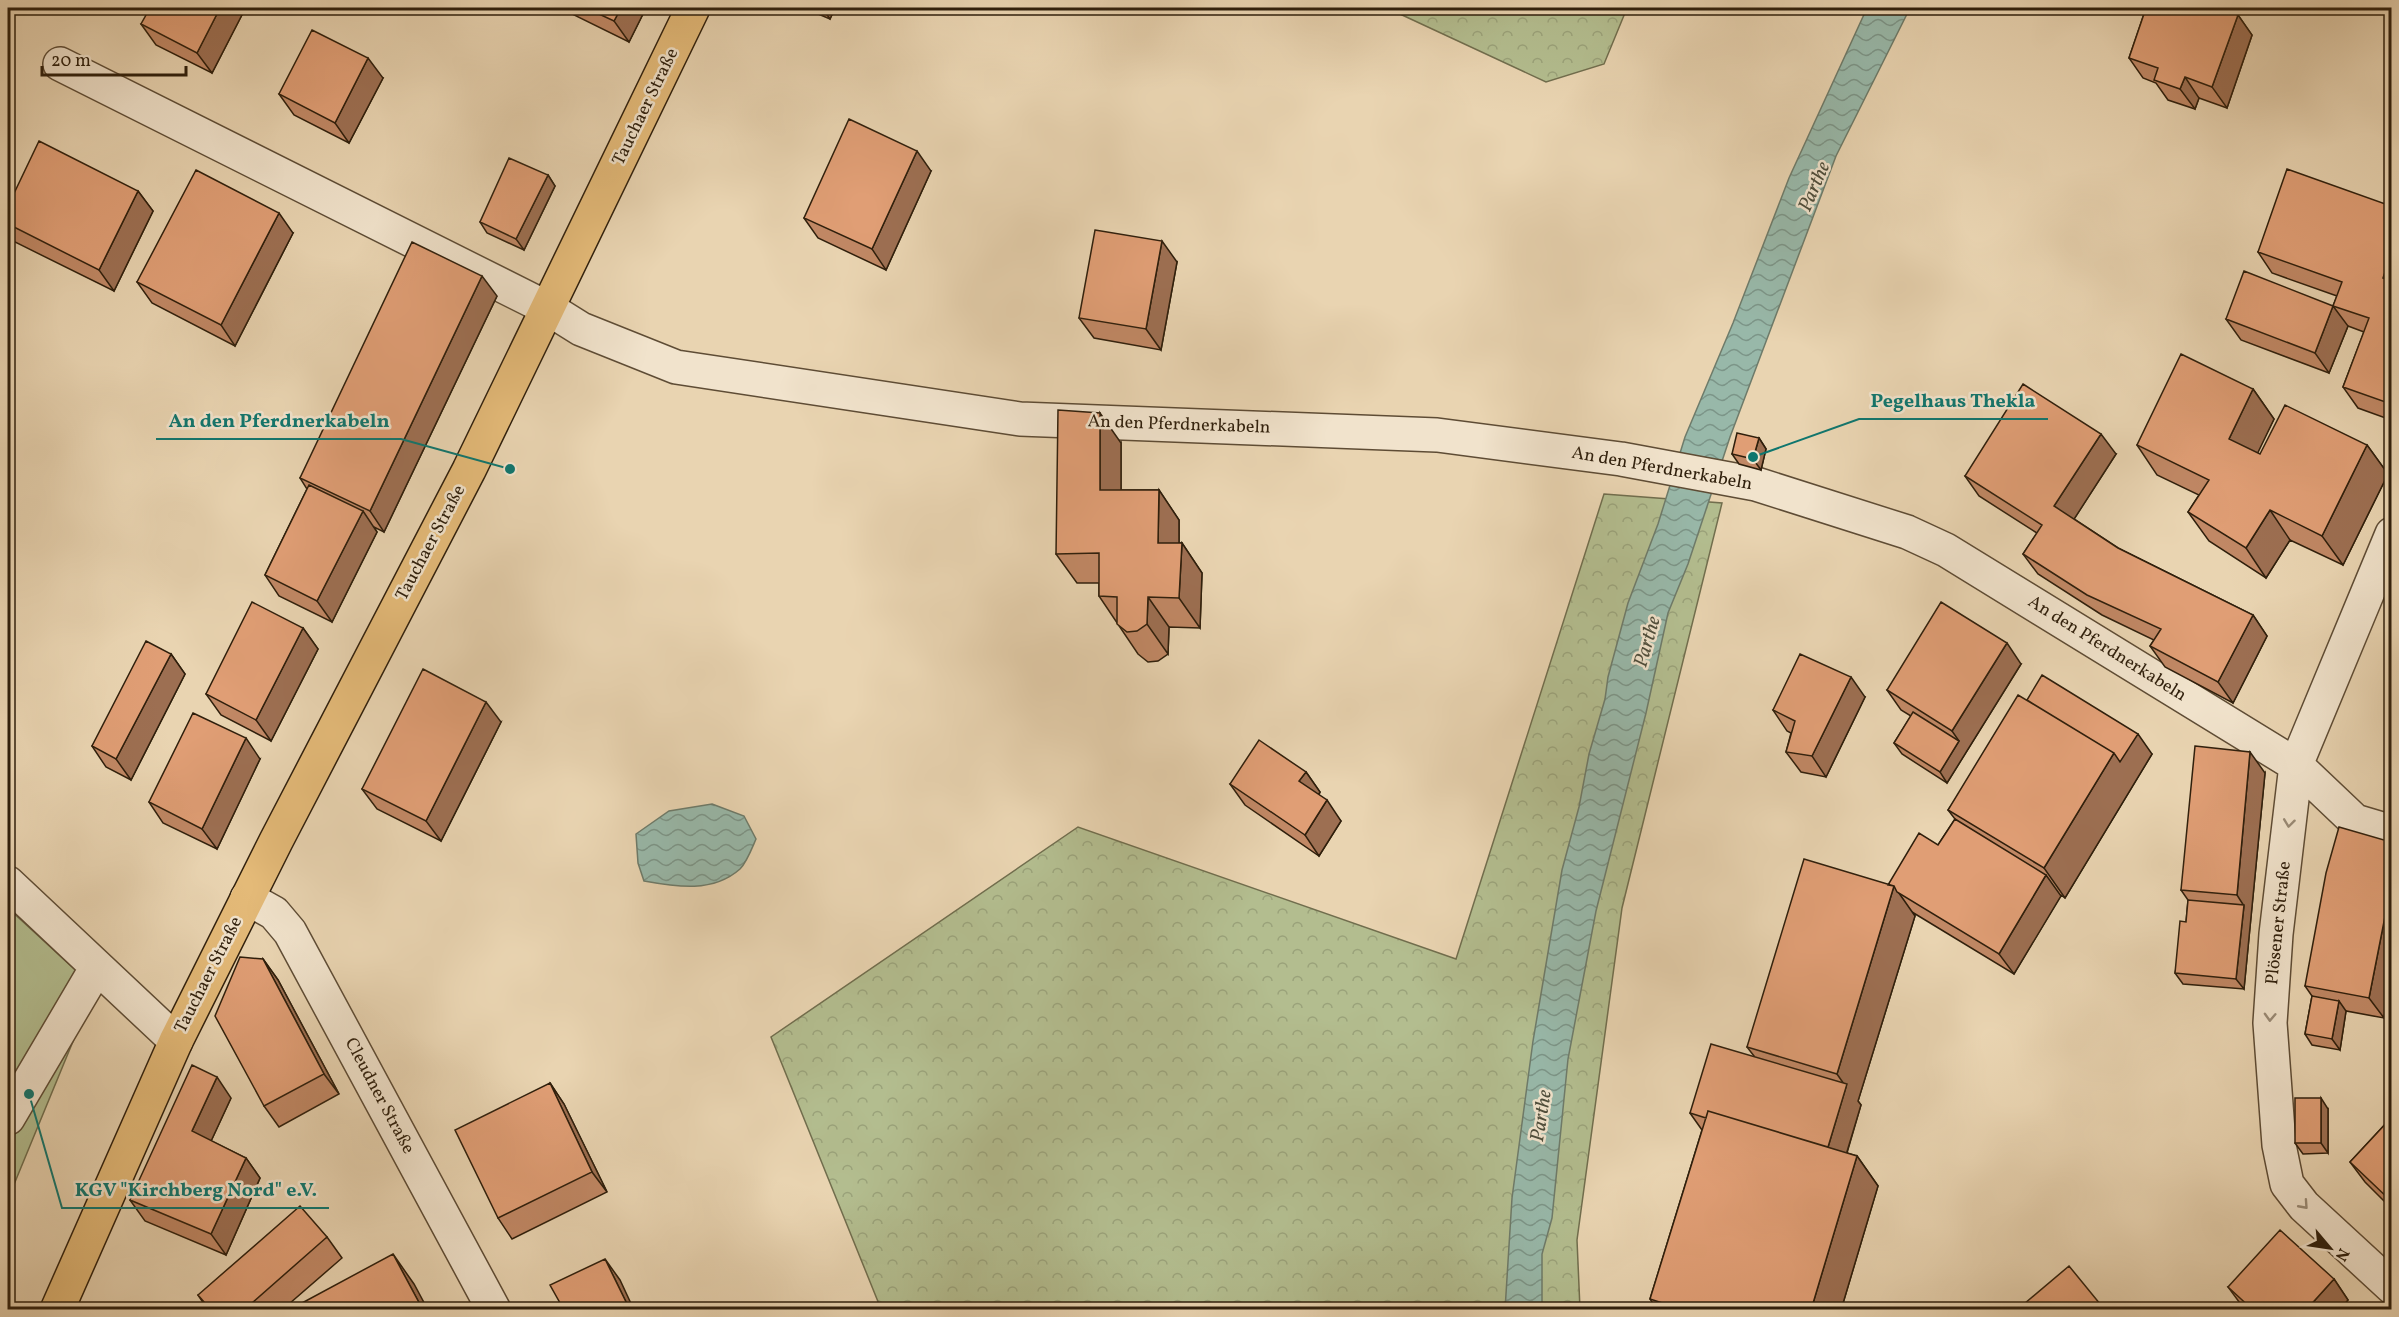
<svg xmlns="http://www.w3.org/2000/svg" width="2399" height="1317" font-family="Vollkorn,serif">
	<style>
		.green { fill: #b3bd8f; stroke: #716e4e; stroke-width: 1.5 }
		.forest { fill: url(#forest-crowns); stroke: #716e4e; stroke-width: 1.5 }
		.water { fill: url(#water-waves); stroke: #6e7b6a; stroke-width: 1.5 }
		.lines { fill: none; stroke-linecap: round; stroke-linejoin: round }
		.minor-casing { stroke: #5e4c35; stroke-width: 36 }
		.major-casing { stroke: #2f1f0c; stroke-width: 36 }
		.minor { stroke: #f1e3cc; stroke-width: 33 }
		.major { stroke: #e4ba78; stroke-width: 33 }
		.wall { fill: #c18865; stroke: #2f1f0c; stroke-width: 1.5 }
		.shaded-wall { fill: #9d6f52; stroke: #2f1f0c; stroke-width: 1.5 }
		.building { fill: #e09e75; stroke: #2f1f0c; stroke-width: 1.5 }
		.oneway { stroke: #9a8b76 }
		.labels { text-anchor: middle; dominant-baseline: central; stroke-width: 5; stroke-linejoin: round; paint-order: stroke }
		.street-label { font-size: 18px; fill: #2f1f0c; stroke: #f1e3cc }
		.water-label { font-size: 20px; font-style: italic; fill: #4e4d3b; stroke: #f1e3cc }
		.leader { fill: none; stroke: #0f766e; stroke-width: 2 }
		.callout-dot { fill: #0f766e; stroke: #f1e3cc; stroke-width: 2 }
		.callout-label { font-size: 20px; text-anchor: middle; font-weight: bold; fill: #0f766e; stroke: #f1e3cc; stroke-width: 5; stroke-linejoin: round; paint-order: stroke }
	</style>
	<defs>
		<pattern id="forest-crowns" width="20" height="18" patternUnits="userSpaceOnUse" patternTransform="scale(1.5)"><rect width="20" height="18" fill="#b3bd8f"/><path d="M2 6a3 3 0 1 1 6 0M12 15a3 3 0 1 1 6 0" fill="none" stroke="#9aa27a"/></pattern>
		<pattern id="water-waves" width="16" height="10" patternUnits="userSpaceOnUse" patternTransform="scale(1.5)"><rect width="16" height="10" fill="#98b8a9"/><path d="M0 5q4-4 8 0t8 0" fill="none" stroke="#7c9588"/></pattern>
	</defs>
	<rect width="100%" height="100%" fill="#e9d4b1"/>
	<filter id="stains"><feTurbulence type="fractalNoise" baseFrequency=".00333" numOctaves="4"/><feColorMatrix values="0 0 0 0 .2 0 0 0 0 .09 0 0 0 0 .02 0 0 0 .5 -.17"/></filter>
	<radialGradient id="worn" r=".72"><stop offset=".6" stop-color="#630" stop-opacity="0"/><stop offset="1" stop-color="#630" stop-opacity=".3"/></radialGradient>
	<path class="green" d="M 8,908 L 95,988 L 8,1199 Z"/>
	<path class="forest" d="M 1387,8 L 1627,8 L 1604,64 L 1546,82 Z
		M 1604,494 L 1722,503 L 1622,908 L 1577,1240 L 1580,1309 L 881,1309 L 771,1037 L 1078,827 L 1456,959 Z"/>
	<path class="water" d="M 1867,8 L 1910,8 L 1836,156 L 1730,437 L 1688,564 L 1668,613 L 1646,713 L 1596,911 L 1568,1059 L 1552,1218 L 1542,1254 L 1542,1309 L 1505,1310 L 1512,1198 L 1533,1041 L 1562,870 L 1579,807 L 1589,754 L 1605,699 L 1608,677 L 1628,603 L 1658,524 L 1685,437 L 1733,323 L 1789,178 Z
		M 712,804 L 744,816 L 756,839 C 752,848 747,862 740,869 C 713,893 677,887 644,881 L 638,863 L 636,834 L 669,811 Z"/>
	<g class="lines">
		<defs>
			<path id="minor" d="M 60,64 L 549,309 L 581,329 L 676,367 L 1020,419 L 1437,435 L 1621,459 L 1756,484 L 1907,532 L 1946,550 L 2296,765 L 2355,821 L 2392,832
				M 2392,534 L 2296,765 L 2276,934 L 2270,1023 L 2279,1145 L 2287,1184 L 2304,1206 L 2392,1287
				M 8,883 L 176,1041
				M 247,898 L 274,913 L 290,932 L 494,1310
				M 8,1118 L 97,967"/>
			<path id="major" d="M 57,1310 L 176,1041 L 276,841 L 469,470 L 693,8"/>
		</defs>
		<use href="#minor" class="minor-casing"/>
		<use href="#major" class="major-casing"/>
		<use href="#minor" class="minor"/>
		<use href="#major" class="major"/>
	</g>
	<path class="wall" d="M 567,8 L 646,8 L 629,42 L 572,14 Z
		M 804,8 L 835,8 L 830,19 Z
		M 2146,8 L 2226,8 L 2228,11 L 2238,15 L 2252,35 L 2227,108 L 2199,98 L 2195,109 L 2168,100 L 2156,83 L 2143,78 L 2129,58 Z
		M 245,9 L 212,73 L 156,45 L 141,24 Z
		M 383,78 L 349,143 L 294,115 L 279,94 Z
		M 931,171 L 886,270 L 818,238 L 804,218 Z
		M 548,175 L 555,186 L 524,250 L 487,233 L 480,222 Z
		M 138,191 L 153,211 L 114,291 L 15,242 L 8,231 L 8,206 Z
		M 2391,206 L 2391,420 L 2358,408 L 2343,387 L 2364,332 L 2348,326 L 2329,373 L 2241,340 L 2226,319 L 2333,306 L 2337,296 L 2272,273 L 2258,252 Z
		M 293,233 L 235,346 L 152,303 L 137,282 Z
		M 1177,262 L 1161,350 L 1094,338 L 1079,318 Z
		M 497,296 L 384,532 L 374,527 L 377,532 L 332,622 L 279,596 L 265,575 L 307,489 L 300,478 Z
		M 2253,389 L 2274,419 L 2257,453 L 2260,454 L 2367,445 L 2388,474 L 2343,565 L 2290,540 L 2266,578 L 2209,541 L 2188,512 L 2199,495 L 2157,475 L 2137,445 Z
		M 1759,438 L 1766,449 L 1761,470 L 1739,464 L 1732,454 Z
		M 1121,443 L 1121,490 L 1159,490 L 1179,520 L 1179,543 L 1182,543 L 1202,573 L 1200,628 L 1169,627 L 1168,654 L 1158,661 L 1148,662 L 1138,654 L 1099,596 L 1099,583 L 1077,583 L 1056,554 Z
		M 2116,454 L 2074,519 L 2118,548 L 2253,615 L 2267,636 L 2233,703 L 2165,667 L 2150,646 L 2154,640 L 2102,615 L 2038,574 L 2023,554 L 2037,533 L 1979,496 L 1965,476 Z
		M 303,628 L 318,649 L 271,741 L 221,715 L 206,694 Z
		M 171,654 L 185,674 L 131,780 L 106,767 L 92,746 Z
		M 2021,664 L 1947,783 L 1902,754 L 1894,743 L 1911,716 L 1901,710 L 1887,690 Z
		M 1865,697 L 1826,777 L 1801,772 L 1786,752 L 1791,733 L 1787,731 L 1773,710 Z
		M 2027,700 L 2152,754 L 2065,898 L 2061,895 L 2014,974 L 1912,912 L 1915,916 L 1858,1101 L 1861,1105 L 1847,1153 L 1857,1156 L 1878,1186 L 1841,1310 L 1657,1310 L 1650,1299 L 1702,1130 L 1690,1113 L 1754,1056 L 1747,1047 L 1888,885 L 1938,845 L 1955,819 L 1948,810 Z
		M 501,722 L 441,841 L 377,809 L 362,789 Z
		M 260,759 L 217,849 L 163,823 L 149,802 Z
		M 1306,772 L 1320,792 L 1319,795 L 1341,821 L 1319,856 L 1245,805 L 1230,784 Z
		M 2265,773 L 2244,989 L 2183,984 L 2175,973 L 2186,922 L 2188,900 L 2181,890 Z
		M 2391,842 L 2391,979 L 2384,1018 L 2346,1011 L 2340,1050 L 2312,1045 L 2305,1034 L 2312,996 L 2305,986 Z
		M 263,959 L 278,980 L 339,1094 L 279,1127 L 264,1106 Z
		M 550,1083 L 564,1104 L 607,1192 L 512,1239 L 498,1218 Z
		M 231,1098 L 211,1141 L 246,1158 L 260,1178 L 226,1255 L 145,1221 L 130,1200 Z
		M 2328,1109 L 2328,1153 L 2303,1154 L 2295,1143 Z
		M 2391,1118 L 2391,1208 L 2365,1182 L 2350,1162 Z
		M 327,1237 L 342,1258 L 282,1310 L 208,1310 L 198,1295 Z
		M 2334,1279 L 2348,1300 L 2339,1310 L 2245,1310 L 2228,1287 Z"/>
	<path class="shaded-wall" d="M 220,8 L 244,8 L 245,9 L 212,73 L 197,53 Z
		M 621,8 L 646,8 L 629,42 L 614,21 Z
		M 822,8 L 835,8 L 830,19 Z
		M 2238,15 L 2252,35 L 2227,108 L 2212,87 Z
		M 368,58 L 383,78 L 349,143 L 335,123 Z
		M 2185,77 L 2199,98 L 2195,109 L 2180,89 Z
		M 917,151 L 931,171 L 886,270 L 872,249 Z
		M 548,175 L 555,186 L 524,250 L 516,239 Z
		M 138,191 L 153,211 L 114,291 L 99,270 Z
		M 279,213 L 293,233 L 235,346 L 221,325 Z
		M 1162,241 L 1177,262 L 1161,350 L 1146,329 Z
		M 2391,254 L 2391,290 L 2383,278 Z
		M 482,276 L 497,296 L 384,532 L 370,511 Z
		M 2333,306 L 2348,326 L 2329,373 L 2315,353 Z
		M 2253,389 L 2274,419 L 2250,469 L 2229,439 Z
		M 1100,413 L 1121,443 L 1121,519 L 1100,490 Z
		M 2101,434 L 2116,454 L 2069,527 L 2054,506 Z
		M 1759,438 L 1766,449 L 1761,470 L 1753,459 Z
		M 2367,445 L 2388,474 L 2343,565 L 2322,536 Z
		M 1159,490 L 1179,520 L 1179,573 L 1158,543 Z
		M 2270,510 L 2290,540 L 2266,578 L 2246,548 Z
		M 363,511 L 377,532 L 332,622 L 317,601 Z
		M 1182,543 L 1202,573 L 1200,628 L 1179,598 Z
		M 1148,597 L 1169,627 L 1168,654 L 1147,624 Z
		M 2253,615 L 2267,636 L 2233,703 L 2218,682 Z
		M 303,628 L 318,649 L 271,741 L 256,720 Z
		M 2007,643 L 2021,664 L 1947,783 L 1940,772 L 1959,741 L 1952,731 Z
		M 171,654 L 185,674 L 131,780 L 116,759 Z
		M 1851,677 L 1865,697 L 1826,777 L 1812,756 Z
		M 8,688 L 13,696 L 8,707 Z
		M 486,702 L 501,722 L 441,841 L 426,821 Z
		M 2138,734 L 2152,754 L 2065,898 L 2044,868 L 2114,753 Z
		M 246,738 L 260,759 L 217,849 L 202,829 Z
		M 2250,752 L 2265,773 L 2244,989 L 2236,979 L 2244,906 L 2237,895 Z
		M 1306,772 L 1320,792 L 1313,802 L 1299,781 Z
		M 1327,800 L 1341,821 L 1319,856 L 1305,835 Z
		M 2046,875 L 2061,896 L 2014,974 L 1999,954 Z
		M 1894,886 L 1915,916 L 1858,1101 L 1861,1105 L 1840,1175 L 1826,1154 L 1846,1087 L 1837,1074 Z
		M 2390,891 L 2391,894 L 2391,979 L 2384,1018 L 2369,998 Z
		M 263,959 L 278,980 L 339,1094 L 324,1074 Z
		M 2339,1001 L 2346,1011 L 2340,1050 L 2332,1039 Z
		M 217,1077 L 231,1098 L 206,1152 L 192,1131 Z
		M 550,1083 L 564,1104 L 607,1192 L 592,1172 Z
		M 2321,1098 L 2328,1109 L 2328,1153 L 2321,1143 Z
		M 1857,1156 L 1878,1186 L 1841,1310 L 1811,1310 Z
		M 246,1158 L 260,1178 L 226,1255 L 211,1234 Z
		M 393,1254 L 414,1284 L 428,1310 L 423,1310 Z
		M 605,1259 L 620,1280 L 634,1310 L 630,1310 Z
		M 2334,1279 L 2348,1300 L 2339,1310 L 2306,1310 Z"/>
	<path class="building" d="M 150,8 L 220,8 L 197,53 L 141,24 Z
		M 586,8 L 621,8 L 614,21 Z
		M 2146,8 L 2218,8 L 2238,15 L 2212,87 L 2185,77 L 2180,89 L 2154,80 L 2158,68 L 2129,58 Z
		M 312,30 L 368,58 L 335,123 L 279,94 Z
		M 849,119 L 917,151 L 872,249 L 804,218 Z
		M 39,141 L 138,191 L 99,270 L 8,224 L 8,206 Z
		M 509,158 L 548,175 L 516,239 L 480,222 Z
		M 2287,169 L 2391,206 L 2391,254 L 2383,278 L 2391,281 L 2391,404 L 2343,387 L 2369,318 L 2333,306 L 2342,282 L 2258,252 Z
		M 196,170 L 279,213 L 221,325 L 137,282 Z
		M 1095,230 L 1162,241 L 1146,329 L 1079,318 Z
		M 412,242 L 482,276 L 370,511 L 300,478 Z
		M 2244,271 L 2333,306 L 2315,353 L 2226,319 Z
		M 2181,354 L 2253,389 L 2229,439 L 2260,454 L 2285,405 L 2367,445 L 2322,536 L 2270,510 L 2246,548 L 2188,512 L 2209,480 L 2137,445 Z
		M 2023,384 L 2101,434 L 2054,506 L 2118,548 L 2253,615 L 2218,682 L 2150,646 L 2161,629 L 2087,595 L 2023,554 L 2042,525 L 1965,476 Z
		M 1058,410 L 1100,413 L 1100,490 L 1159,490 L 1158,543 L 1182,543 L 1179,598 L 1148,597 L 1147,624 L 1137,631 L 1127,632 L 1117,624 L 1117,597 L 1099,596 L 1099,553 L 1056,554 Z
		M 1737,433 L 1759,438 L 1753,459 L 1732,454 Z
		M 309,485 L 363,511 L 317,601 L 265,575 Z
		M 252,602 L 303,628 L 256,720 L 206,694 Z
		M 1941,602 L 2007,643 L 1952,731 L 1887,690 Z
		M 146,641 L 171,654 L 116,759 L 92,746 Z
		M 1800,654 L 1851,677 L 1812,756 L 1786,752 L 1795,721 L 1773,710 Z
		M 423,669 L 486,702 L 426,821 L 362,789 Z
		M 2042,675 L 2138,734 L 2120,762 L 2114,753 L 2027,700 Z
		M 2018,695 L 2114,753 L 2044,868 L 1948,810 Z
		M 1913,712 L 1959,741 L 1940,772 L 1894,743 Z
		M 193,713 L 246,738 L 202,829 L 149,802 Z
		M 1259,740 L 1306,772 L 1299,781 L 1327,800 L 1305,835 L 1230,784 Z
		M 2195,746 L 2250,752 L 2237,895 L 2181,890 Z
		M 1955,819 L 2046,875 L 1999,954 L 1897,892 L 1894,886 L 1888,885 L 1919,833 L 1938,845 Z
		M 2339,827 L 2391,842 L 2391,892 L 2390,891 L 2369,998 L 2305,986 L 2326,873 Z
		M 1804,859 L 1894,886 L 1837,1074 L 1747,1047 Z
		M 2188,900 L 2244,905 L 2236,979 L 2175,973 L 2180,921 L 2186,922 Z
		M 240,957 L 263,959 L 324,1074 L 264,1106 L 215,1016 Z
		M 2312,996 L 2339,1001 L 2332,1039 L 2305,1034 Z
		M 1711,1044 L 1847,1084 L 1828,1147 L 1708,1111 L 1706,1118 L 1690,1113 Z
		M 192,1065 L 217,1077 L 192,1131 L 246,1158 L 211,1234 L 130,1200 Z
		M 550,1083 L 592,1172 L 498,1218 L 455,1130 Z
		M 2295,1098 L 2321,1098 L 2321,1143 L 2295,1143 Z
		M 1708,1111 L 1857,1156 L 1811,1310 L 1684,1310 L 1650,1299 Z
		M 2391,1118 L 2391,1201 L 2350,1162 Z
		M 300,1206 L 327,1237 L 244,1310 L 211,1310 L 198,1295 Z
		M 2280,1230 L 2334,1279 L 2306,1310 L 2253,1310 L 2228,1287 Z
		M 393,1254 L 423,1310 L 289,1310 Z
		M 605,1259 L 630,1310 L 564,1310 L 550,1285 Z
		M 2069,1266 L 2105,1310 L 2018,1310 L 2018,1309 Z"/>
	<defs><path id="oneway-chevron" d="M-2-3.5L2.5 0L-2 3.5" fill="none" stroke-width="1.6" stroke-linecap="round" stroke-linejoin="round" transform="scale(1.5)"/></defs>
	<g class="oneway">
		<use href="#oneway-chevron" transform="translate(2289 823) rotate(97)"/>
		<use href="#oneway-chevron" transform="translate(2270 1017) rotate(92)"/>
		<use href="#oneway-chevron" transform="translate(2304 1205) rotate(48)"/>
	</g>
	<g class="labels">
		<g class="street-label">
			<text transform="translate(646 107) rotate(-64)">Tauchaer Straße</text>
			<text transform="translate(1179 425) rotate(2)">An den Pferdnerkabeln</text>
			<text transform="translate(1662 469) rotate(10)">An den Pferdnerkabeln</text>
			<text transform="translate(431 543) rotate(-62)">Tauchaer Straße</text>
			<text transform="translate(2107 649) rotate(32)">An den Pferdnerkabeln</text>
			<text transform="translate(2279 923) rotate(-84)">Plösener Straße</text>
			<text transform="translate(209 975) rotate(-63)">Tauchaer Straße</text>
			<text transform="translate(379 1096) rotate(62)">Cleudner Straße</text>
		</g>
		<g class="water-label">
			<text transform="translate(1815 187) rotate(-67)">Parthe</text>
			<text transform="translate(1648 642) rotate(-74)">Parthe</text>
			<text transform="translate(1542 1116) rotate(-81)">Parthe</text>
		</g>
	</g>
	<path class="leader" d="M1753 457L1859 419H2048M510 469L401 439H156M29 1094L62 1208H329"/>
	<g class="callout-dot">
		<circle cx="1753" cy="457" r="6"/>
		<circle cx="510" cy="469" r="6"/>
		<circle cx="29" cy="1094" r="6"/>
	</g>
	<g class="callout-label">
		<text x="1953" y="407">Pegelhaus Thekla</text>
		<text x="279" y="427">An den Pferdnerkabeln</text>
		<text x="196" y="1196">KGV "Kirchberg Nord" e.V.</text>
	</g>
	<rect width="2399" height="1317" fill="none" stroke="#e9d4b1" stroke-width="30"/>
	<rect x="9" y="9" width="2381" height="1299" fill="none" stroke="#2f1f0c" stroke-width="3"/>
	<rect x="15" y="15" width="2369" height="1287" fill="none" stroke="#2f1f0c" stroke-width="1.5"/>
	<g transform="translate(2330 1248) rotate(119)" stroke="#f1e3cc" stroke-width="4.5" paint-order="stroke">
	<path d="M0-4.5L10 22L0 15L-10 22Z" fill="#2f1f0c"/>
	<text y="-9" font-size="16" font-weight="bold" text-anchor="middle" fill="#2f1f0c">N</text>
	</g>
	<path d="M42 66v9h144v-9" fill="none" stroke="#2f1f0c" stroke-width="3"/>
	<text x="51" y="66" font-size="18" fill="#2f1f0c" stroke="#f1e3cc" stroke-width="4.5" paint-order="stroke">20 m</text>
	<rect width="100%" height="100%" filter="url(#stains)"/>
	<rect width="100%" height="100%" fill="url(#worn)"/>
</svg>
